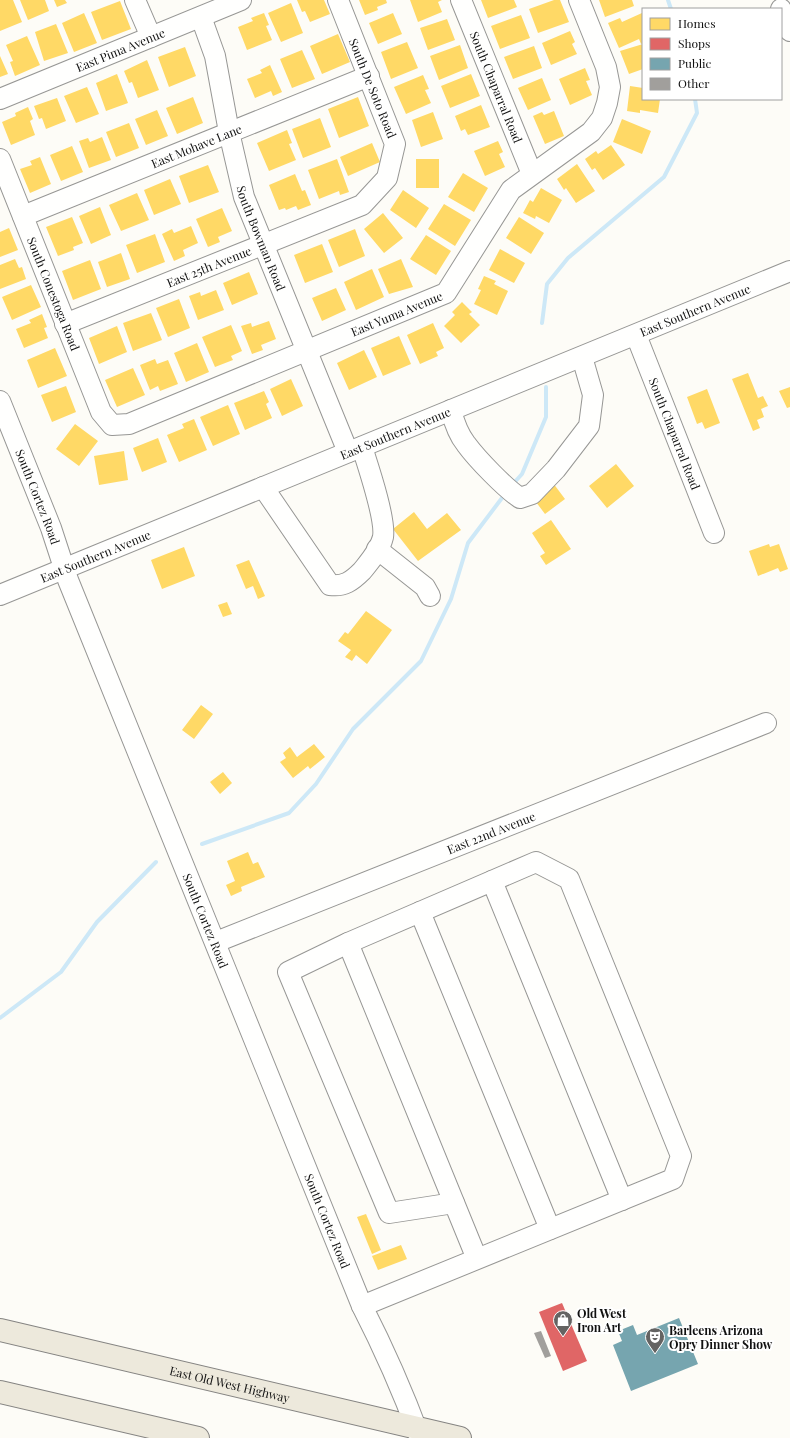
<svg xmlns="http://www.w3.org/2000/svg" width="790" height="1438" font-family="'Playfair Display',serif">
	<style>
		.homes { fill: #ffd966 }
		.shops { fill: #e06666 }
		.public { fill: #76a5af }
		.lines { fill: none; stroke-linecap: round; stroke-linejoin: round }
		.stream { stroke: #cde8f7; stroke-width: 4 }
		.building { fill: #a19f9c }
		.minor-casing { stroke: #979795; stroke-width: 22 }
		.major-casing { stroke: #858482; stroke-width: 24 }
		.minor { stroke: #fffffe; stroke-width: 20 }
		.major { stroke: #ede9dc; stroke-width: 22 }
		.labels { text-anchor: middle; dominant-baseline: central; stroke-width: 4; stroke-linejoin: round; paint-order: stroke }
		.street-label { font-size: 12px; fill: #111; stroke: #fff }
		.poi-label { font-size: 12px; font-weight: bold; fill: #111; stroke: #fff; text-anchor: start }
	</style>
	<rect width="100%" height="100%" fill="#fdfcf7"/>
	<path class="homes" d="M 0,0 L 13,0 L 22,22 L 0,31 Z
		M 20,0 L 45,0 L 49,11 L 28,20 Z
		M 54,0 L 65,0 L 67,3 L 57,7 Z
		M 297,0 L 324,0 L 330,14 L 310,22 L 305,11 L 302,12 Z
		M 359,0 L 386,0 L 387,3 L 377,7 L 378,10 L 365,15 Z
		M 410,0 L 442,0 L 438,2 L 442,12 L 418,22 Z
		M 481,0 L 514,0 L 517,7 L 488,18 Z
		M 554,0 L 560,0 L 569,22 L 538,33 L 529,9 Z
		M 599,0 L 632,0 L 634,6 L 605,17 Z
		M 120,1 L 131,29 L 102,40 L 91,12 Z
		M 291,3 L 303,33 L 281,42 L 268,13 Z
		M 84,13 L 97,43 L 74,52 L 62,23 Z
		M 264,13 L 269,25 L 266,26 L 272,40 L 247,50 L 238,27 L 253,21 L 251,18 Z
		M 393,13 L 402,34 L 378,44 L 369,23 Z
		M 642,13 L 643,43 L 641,44 L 639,39 L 619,48 L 608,23 L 620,18 L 622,22 Z
		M 521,15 L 530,38 L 500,49 L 491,26 Z
		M 447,19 L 455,40 L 428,50 L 420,28 Z
		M 56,24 L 68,53 L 44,61 L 35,32 Z
		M 570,31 L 575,42 L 572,44 L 577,54 L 551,65 L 542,43 Z
		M 338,34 L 350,62 L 322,74 L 310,46 Z
		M 27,36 L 40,65 L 15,76 L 10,62 L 13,61 L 6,45 Z
		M 407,42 L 418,68 L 391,79 L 381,52 Z
		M 643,44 L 643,69 L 629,74 L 620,51 Z
		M 460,45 L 468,68 L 439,80 L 430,56 Z
		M 534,46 L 542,68 L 513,79 L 504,57 Z
		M 185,47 L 196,76 L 169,87 L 158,57 Z
		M 302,50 L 315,79 L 292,88 L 280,59 Z
		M 0,56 L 8,74 L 0,77 Z
		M 147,60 L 159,90 L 138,98 L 132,82 L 129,83 L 124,71 Z
		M 270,65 L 282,92 L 273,96 L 271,91 L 255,98 L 247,79 L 262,73 L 260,70 Z
		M 585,68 L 590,80 L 586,81 L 592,95 L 570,105 L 559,79 Z
		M 117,74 L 128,103 L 106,111 L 96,83 Z
		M 471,74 L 480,96 L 450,108 L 441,86 Z
		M 423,75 L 429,89 L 425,90 L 431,103 L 406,114 L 394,87 Z
		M 542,78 L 551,100 L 528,110 L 518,88 Z
		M 630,86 L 643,88 L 643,99 L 660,99 L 658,113 L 640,110 L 640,113 L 627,111 Z
		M 87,87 L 99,114 L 76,123 L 64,96 Z
		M 193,97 L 203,123 L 177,134 L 166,108 Z
		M 358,97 L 369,126 L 339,138 L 328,109 Z
		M 57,98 L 66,121 L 46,129 L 42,118 L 39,119 L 34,106 Z
		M 481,105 L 490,127 L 468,135 L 465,129 L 461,131 L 455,116 Z
		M 28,107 L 33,119 L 30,121 L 35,135 L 11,145 L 2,122 L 16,116 L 15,113 Z
		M 157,110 L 168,136 L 146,145 L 135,119 Z
		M 554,111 L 564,136 L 545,144 L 533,116 L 542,112 L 544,115 Z
		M 433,112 L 443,139 L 421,147 L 412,120 Z
		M 320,118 L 331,147 L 303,158 L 292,129 Z
		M 622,119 L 651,131 L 642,154 L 613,142 Z
		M 129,123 L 139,148 L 116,157 L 106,132 Z
		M 287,130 L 292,143 L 289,144 L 296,160 L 269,171 L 257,143 Z
		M 102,137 L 111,160 L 89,168 L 79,141 L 88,138 L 90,142 Z
		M 498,141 L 503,152 L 499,154 L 505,167 L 485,176 L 474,151 Z
		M 372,143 L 380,162 L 348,176 L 340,157 Z
		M 611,145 L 625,165 L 603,180 L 595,168 L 592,170 L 585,159 L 596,151 L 598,154 Z
		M 72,146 L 83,172 L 61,181 L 50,155 Z
		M 40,157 L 51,184 L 30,193 L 20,169 L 32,165 L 30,161 Z
		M 337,159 L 349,192 L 340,195 L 339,191 L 319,199 L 308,170 Z
		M 416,159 L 439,159 L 439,188 L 416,188 Z
		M 577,164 L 595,191 L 576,203 L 566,188 L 564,190 L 557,179 Z
		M 208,165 L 219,192 L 189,203 L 179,176 Z
		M 463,173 L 488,188 L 474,212 L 448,197 Z
		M 295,174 L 302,191 L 305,190 L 311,205 L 298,210 L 296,206 L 286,210 L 285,208 L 279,210 L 269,185 Z
		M 170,179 L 181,204 L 154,215 L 144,190 Z
		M 541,188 L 562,200 L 549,223 L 536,216 L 535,219 L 523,213 L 530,200 L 533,202 Z
		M 403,190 L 429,208 L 416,228 L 390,210 Z
		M 137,193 L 149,220 L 121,231 L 109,205 Z
		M 444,204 L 471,220 L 455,246 L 428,229 Z
		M 100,207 L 111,235 L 91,244 L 79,216 Z
		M 222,208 L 232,231 L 218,237 L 220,242 L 208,247 L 196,219 Z
		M 383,213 L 403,238 L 384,253 L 364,229 Z
		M 72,217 L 83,243 L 73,247 L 74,250 L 58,256 L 46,227 Z
		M 519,217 L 544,233 L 531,254 L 506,238 Z
		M 191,226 L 198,243 L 183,250 L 185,256 L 174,261 L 162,234 L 172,229 L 174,233 Z
		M 9,228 L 18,250 L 0,257 L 0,232 Z
		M 355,229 L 365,256 L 339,267 L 328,240 Z
		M 155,234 L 165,262 L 137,273 L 126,245 Z
		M 426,235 L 451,251 L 436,275 L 410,259 Z
		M 322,244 L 333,272 L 305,283 L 294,255 Z
		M 500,249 L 525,263 L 514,283 L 489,270 Z
		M 121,253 L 130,279 L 107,287 L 98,262 Z
		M 15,259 L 19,268 L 22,267 L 26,279 L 0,289 L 0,265 Z
		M 401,259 L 413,287 L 389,294 L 378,269 Z
		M 90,260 L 101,289 L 73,300 L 62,271 Z
		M 372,269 L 384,297 L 356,310 L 344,282 Z
		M 249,272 L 258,294 L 232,305 L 223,283 Z
		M 484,276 L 496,281 L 494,284 L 508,291 L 497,315 L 474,304 L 481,290 L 478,289 Z
		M 31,285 L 41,307 L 12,320 L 2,297 Z
		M 336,288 L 346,310 L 322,321 L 312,298 Z
		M 216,290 L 224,310 L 198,320 L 189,296 L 200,292 L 201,296 Z
		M 179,299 L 190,328 L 168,337 L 156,308 Z
		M 462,302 L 472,312 L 469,314 L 480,325 L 461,343 L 444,326 L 455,315 L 452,312 Z
		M 151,313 L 162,340 L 133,351 L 123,323 Z
		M 42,314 L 47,327 L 44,328 L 48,338 L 24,348 L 16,329 L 31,323 L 29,320 Z
		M 269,321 L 276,339 L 261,345 L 263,350 L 252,354 L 241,326 L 251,323 L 252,327 Z
		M 433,323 L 444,348 L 436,352 L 438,356 L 420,364 L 407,335 Z
		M 231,325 L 242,351 L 231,356 L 233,360 L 215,367 L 202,337 Z
		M 117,326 L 127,352 L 99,364 L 89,338 Z
		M 399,336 L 411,364 L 383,376 L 371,348 Z
		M 197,343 L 209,372 L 186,382 L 174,353 Z
		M 55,348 L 67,376 L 38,388 L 27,360 Z
		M 364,350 L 377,377 L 349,390 L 337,363 Z
		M 155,359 L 157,364 L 168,360 L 178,384 L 160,391 L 158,386 L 150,390 L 140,365 Z
		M 133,368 L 145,395 L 117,407 L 105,380 Z
		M 748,373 L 758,398 L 763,396 L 768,406 L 761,409 L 764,417 L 757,420 L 760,428 L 753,431 L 732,379 Z
		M 291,379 L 303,406 L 282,416 L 270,389 Z
		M 66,386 L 76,412 L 52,422 L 41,395 Z
		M 790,387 L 790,407 L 787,408 L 779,391 Z
		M 707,389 L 720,423 L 705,429 L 702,422 L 697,424 L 687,397 Z
		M 264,391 L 269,402 L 266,404 L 272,418 L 245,430 L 234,403 Z
		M 228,405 L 240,434 L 213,446 L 200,417 Z
		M 194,419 L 207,450 L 179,462 L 167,435 L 184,428 L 182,424 Z
		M 75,424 L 98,441 L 79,466 L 56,449 Z
		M 158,438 L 167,462 L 142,472 L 133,448 Z
		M 124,451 L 128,480 L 99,485 L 94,456 Z
		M 616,464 L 634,486 L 607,508 L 589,486 Z
		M 553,483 L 565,499 L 545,514 L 533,498 Z
		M 414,512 L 427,529 L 447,513 L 461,530 L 418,561 L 393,529 Z
		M 551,520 L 571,549 L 546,565 L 540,556 L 545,553 L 532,533 Z
		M 769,544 L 770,547 L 779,544 L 788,569 L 780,572 L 778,568 L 758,576 L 749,551 Z
		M 184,547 L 195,576 L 162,589 L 151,560 Z
		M 249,560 L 265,596 L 258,599 L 253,586 L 246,589 L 236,565 Z
		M 227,602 L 232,614 L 223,617 L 218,605 Z
		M 366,611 L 392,630 L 367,664 L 356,655 L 352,661 L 345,657 L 351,650 L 338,641 L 345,632 L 348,634 Z
		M 201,705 L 213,714 L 194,739 L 182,730 Z
		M 314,744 L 325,757 L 310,769 L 308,766 L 293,778 L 280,762 L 286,758 L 283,753 L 290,747 L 297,757 Z
		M 223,772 L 232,783 L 220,794 L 210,782 Z
		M 248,852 L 253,864 L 258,862 L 265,877 L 241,887 L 242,891 L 231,896 L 226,885 L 235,881 L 227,861 Z
		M 366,1214 L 381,1250 L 372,1254 L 357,1217 Z
		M 401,1245 L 407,1259 L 378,1270 L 372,1256 Z"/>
	<path class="shops" d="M 562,1303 L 587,1361 L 563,1371 L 539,1312 Z"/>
	<path class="public" d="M 679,1318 L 698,1364 L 631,1391 L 613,1345 L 622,1341 L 618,1331 L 633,1325 L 637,1335 Z"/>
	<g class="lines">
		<path class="stream" d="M 668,0 L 671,9
			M 542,323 L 547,284 L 568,258 L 664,177 L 697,113 L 695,99
			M 512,485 L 522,474 L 546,417 L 546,387
			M 202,844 L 289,813 L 316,784 L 353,729 L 421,661 L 451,599 L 468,543 L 505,494
			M 0,1018 L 61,972 L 97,922 L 156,862"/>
	</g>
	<path class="building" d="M 541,1331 L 551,1356 L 545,1358 L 534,1333 Z"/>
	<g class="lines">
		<defs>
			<g id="minor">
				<path d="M 135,0 L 151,37"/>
				<path id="s1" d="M 461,0 L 532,174"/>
				<path d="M 781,9 L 790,31"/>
				<path id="s2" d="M 201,17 L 215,56 L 229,132 L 244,197 L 348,452"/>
				<path id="s3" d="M 0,99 L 241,0"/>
				<path id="s4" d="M 0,159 L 101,412 L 112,425 L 129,424 L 446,293 L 511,190 L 591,132 L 602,118 L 607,103 L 610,87 L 606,67 L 579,0"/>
				<path id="s5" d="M 23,216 L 369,76"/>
				<path id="s6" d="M 65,324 L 362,205 L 387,178 L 395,144 L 338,0"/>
				<path id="s7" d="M 636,335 L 714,533"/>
				<path id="s8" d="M 0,401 L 51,528 L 68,580 L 362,1306 C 384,1349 403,1392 420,1438"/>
				<path d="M 451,410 C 454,422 458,434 466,444 C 477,459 505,488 520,498 L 532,494 L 556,469 L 589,426 L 593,395 L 582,357"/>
				<path d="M 263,487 L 330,585 C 344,587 352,581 362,571 C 370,561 380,550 383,537 C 386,519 368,466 362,447"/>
				<path d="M 377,549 L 425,587 L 430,596"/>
				<path id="s9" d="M 0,595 L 790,271"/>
				<path d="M 492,881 L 622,1200"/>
				<path d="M 420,912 L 550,1229"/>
				<path id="s10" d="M 216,942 L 766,723"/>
				<path d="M 348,943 L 288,972 L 389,1213 L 454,1203"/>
				<path d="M 362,1306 L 673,1179 L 681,1156 L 569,879 L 536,862 L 348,943 L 477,1259"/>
			</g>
			<g id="major">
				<path id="s11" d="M 0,1330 L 460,1438"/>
				<path d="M 0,1392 L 198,1438"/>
			</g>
		</defs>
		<use href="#minor" class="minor-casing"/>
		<use href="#major" class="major-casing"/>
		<use href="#minor" class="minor"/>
		<use href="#major" class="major"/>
	</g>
	<defs>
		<symbol id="shop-pin" viewBox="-11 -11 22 30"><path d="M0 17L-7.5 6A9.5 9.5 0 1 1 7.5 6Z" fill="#646362" stroke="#fff"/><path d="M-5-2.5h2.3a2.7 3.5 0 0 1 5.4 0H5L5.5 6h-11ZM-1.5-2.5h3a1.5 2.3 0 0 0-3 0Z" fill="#fff"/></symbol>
		<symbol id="theatre-pin" viewBox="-11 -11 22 30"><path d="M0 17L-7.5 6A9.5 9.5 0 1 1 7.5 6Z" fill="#646362" stroke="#fff"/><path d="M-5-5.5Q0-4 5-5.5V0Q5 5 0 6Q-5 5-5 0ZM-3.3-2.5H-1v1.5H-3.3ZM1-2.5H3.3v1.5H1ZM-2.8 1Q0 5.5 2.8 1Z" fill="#fff"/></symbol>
	</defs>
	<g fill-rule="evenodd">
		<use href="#shop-pin" x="552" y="1309" width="22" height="30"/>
		<use href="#theatre-pin" x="644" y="1326" width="22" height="30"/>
	</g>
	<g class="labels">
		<g class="street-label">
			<text stroke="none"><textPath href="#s3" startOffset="130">East Pima Avenue</textPath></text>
			<text stroke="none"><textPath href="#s1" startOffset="94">South Chaparral Road</textPath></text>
			<text transform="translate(373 88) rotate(68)">South De Soto Road</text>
			<text stroke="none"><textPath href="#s5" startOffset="187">East Mohave Lane</textPath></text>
			<text stroke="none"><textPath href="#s2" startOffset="230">South Bowman Road</textPath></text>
			<text stroke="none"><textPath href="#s6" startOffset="155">East 25th Avenue</textPath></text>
			<text stroke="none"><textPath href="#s4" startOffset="145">South Conestoga Road</textPath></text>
			<text stroke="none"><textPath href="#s9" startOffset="751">East Southern Avenue</textPath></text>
			<text stroke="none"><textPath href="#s4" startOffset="596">East Yuma Avenue</textPath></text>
			<text stroke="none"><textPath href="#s9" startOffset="427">East Southern Avenue</textPath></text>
			<text stroke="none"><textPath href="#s7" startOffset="106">South Chaparral Road</textPath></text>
			<text stroke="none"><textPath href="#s8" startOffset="103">South Cortez Road</textPath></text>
			<text stroke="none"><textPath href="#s9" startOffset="103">East Southern Avenue</textPath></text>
			<text stroke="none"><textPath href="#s10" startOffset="296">East 22nd Avenue</textPath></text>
			<text stroke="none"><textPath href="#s8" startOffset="559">South Cortez Road</textPath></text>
			<text stroke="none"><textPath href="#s8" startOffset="883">South Cortez Road</textPath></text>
			<text stroke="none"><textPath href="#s11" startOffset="236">East Old West Highway</textPath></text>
		</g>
		<g class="poi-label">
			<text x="577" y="1313">Old West<tspan x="577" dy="14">Iron Art</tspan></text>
			<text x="669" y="1330">Barleens Arizona<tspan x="669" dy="14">Opry Dinner Show</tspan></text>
		</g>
	</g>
	<rect x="642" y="8" width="140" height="92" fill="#ffffff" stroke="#a0a0a0"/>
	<rect x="650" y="18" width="20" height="12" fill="#ffd966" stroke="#a0a0a0"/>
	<text x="678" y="28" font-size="12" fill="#111111">Homes</text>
	<rect x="650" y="38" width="20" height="12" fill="#e06666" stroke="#a0a0a0"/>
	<text x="678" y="48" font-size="12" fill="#111111">Shops</text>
	<rect x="650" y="58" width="20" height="12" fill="#76a5af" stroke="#a0a0a0"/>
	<text x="678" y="68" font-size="12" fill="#111111">Public</text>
	<rect x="650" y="78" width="20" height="12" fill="#a19f9c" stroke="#a0a0a0"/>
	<text x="678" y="88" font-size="12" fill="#111111">Other</text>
</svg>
